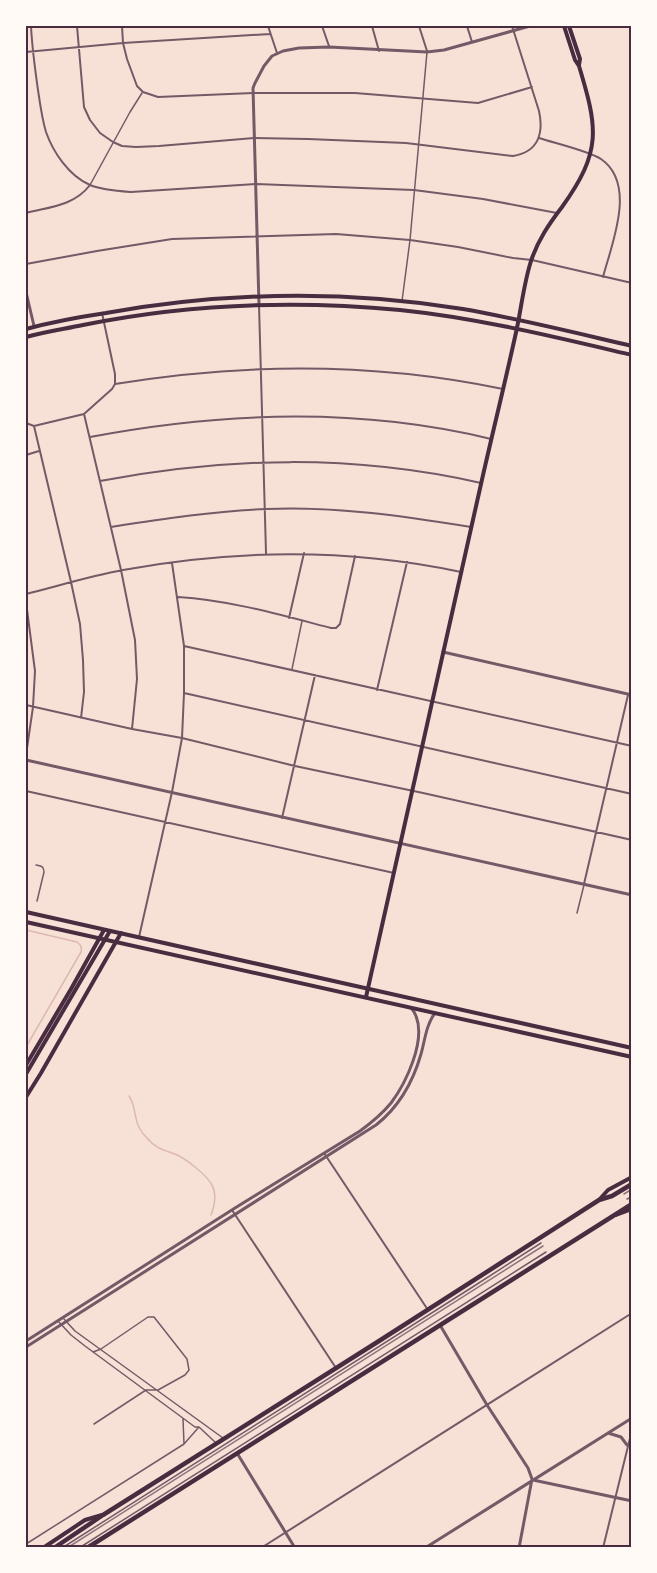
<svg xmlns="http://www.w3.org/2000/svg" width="657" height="1573" font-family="Overpass,sans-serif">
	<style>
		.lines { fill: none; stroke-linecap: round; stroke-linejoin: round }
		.stream { stroke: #dcb8b0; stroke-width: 1.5 }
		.service { stroke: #755966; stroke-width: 1.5 }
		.minor { stroke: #755966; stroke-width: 2 }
		.tertiary { stroke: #755966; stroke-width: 3 }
		.secondary { stroke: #4a2c40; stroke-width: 4 }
		.primary { stroke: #4a2c40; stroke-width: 4 }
		.trunk { stroke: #4a2c40; stroke-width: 4.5 }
		.tram { stroke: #8f747c; stroke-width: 1.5 }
		.neatline { fill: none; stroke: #4a2c40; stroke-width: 2 }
	</style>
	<rect width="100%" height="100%" fill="#f7e1d7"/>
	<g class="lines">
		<path class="stream" d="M 26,930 L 77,942 C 81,945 82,947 81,952 L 26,1047
			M 129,1096 C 134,1103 134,1110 136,1118 C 137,1125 142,1133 147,1138 C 155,1148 164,1150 175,1154 C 182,1157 189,1162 195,1167 C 213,1181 220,1192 211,1215"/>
		<path class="service" d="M 90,185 L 130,112 L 142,93
			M 402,301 L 410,240 L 427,52
			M 292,669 L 302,621
			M 36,865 C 41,866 44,866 44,872 L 37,901
			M 577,913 L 584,885
			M 627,1199 L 632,1197
			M 64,1319 L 75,1331 L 223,1438
			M 58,1321 L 71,1335 L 85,1346 L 195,1427 L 199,1427 L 215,1442
			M 93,1352 L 101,1349 L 148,1317 L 154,1317 L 187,1359 L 189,1370 L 185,1375 L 158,1390 L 146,1390 L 94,1424
			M 183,1419 L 184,1444
			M 26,1544 L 184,1444 L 199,1427
			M 62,1548 L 471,1288 L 541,1243
			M 79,1548 L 546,1252"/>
		<path class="minor" d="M 31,26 C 32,47 35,69 38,90 C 40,104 42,119 46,132 C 53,152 69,176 90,185 C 102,190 117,191 131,192 L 256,184 L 414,190 L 483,199 L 557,213
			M 77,26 L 84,107 L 90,120 L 100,133 L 113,142 L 122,146 L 136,147 L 159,146 L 254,138 L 308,139 L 406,143 L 513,156 C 538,152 544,134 539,111 L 512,26
			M 122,26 L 123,43 L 127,59 L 137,86 L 143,92 L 158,97 L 253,93 L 355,93 L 478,103 L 532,87
			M 268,26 L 277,53
			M 322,26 L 329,46
			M 372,26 L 379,51
			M 419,26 L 427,51
			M 467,26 L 472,42
			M 26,52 L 123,43 L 270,34
			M 539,138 C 554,143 589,151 601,159 C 637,184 612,243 603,277
			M 26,213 C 49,207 74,206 90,185
			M 26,264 L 97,251 L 172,239 L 336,234 L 410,240 L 458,247 L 513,258 L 532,260 L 632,283
			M 259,305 L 266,553
			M 102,313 L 115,374 L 115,384
			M 84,414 L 121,570 L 135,640 L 137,679 L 132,729
			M 26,423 L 34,426 L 84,414 L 112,389 L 115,384 C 244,363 374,362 503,389
			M 34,426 L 71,582 L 80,624 L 83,660 L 84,692 L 81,718
			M 90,437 C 222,412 359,407 491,439
			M 26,455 L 39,451
			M 100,481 C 229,457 352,454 481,483
			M 111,527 C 162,519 214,511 266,509 C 335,506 403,516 471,527
			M 26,594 C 58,586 90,576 123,570 C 237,549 348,548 461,572
			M 178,597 C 229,600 281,615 331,628 L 336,628 L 340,624 L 355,556
			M 26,602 L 35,671 L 33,707 L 26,755
			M 289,618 L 304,553
			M 184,646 L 632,746
			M 377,690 L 407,562
			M 184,693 L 632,794
			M 26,705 L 132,729 L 182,738 L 295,766 L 423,793 L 632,840
			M 26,791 L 394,873
			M 282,818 L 315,675
			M 584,884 L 628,695
			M 139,937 L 172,792 L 182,738 L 184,693 L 184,646 L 172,563
			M 324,1153 L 428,1310
			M 232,1210 L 336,1368
			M 261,1548 L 632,1313
			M 603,1548 L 632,1430"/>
		<path class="tertiary" d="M 26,292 L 34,326
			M 259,305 L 253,88 L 255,83 L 264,66 L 272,56 L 283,51 L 299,48 L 329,47 L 427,52 L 444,50 L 530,26
			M 443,652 L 632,695
			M 26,760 L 632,895
			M 440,1325 L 487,1405 L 528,1468 L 532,1479 L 519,1548
			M 26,1341 L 235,1208 L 360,1131 C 371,1123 382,1114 391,1103 C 406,1083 426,1041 416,1016 C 415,1013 413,1010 411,1008
			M 26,1347 L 376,1125 C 399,1107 413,1082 421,1054 C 425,1040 426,1025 435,1013
			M 608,1433 L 621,1437 L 627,1445
			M 237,1453 L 295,1548
			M 533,1480 L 632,1501
			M 425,1548 L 632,1418"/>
		<path class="secondary" d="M 569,26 L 580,59 L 579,65
			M 26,329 C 52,322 79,317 106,313 C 224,292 345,290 463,309 C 520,319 576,333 632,346
			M 26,337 C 44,332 64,329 83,325 C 187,304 294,300 400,310 C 478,318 555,337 632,355
			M 366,997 C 404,826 442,655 481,484 C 492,435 504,387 515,337 C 521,312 523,286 531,261 C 538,240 549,224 562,207 C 602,151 598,129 579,66 L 575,60 L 564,26
			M 26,1065 L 71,989 L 104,930
			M 26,1074 L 110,931
			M 26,1097 L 41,1073 L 121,933"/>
		<path class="primary" d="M 26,912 L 632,1048
			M 26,922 L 632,1057
			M 599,1200 L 608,1190 L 632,1177
			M 616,1215 L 632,1209
			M 43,1548 L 85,1520 L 102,1515"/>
		<path class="trunk" d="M 54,1548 L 103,1515 L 379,1341 L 599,1200 L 612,1196 L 632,1184
			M 87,1548 L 632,1204"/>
		<path class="tram" d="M 624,1194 L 632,1189
			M 67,1548 L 543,1246"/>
	</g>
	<rect width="657" height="1573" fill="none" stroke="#fffaf5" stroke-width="54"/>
	<rect x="27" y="27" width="603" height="1519" class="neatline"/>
</svg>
